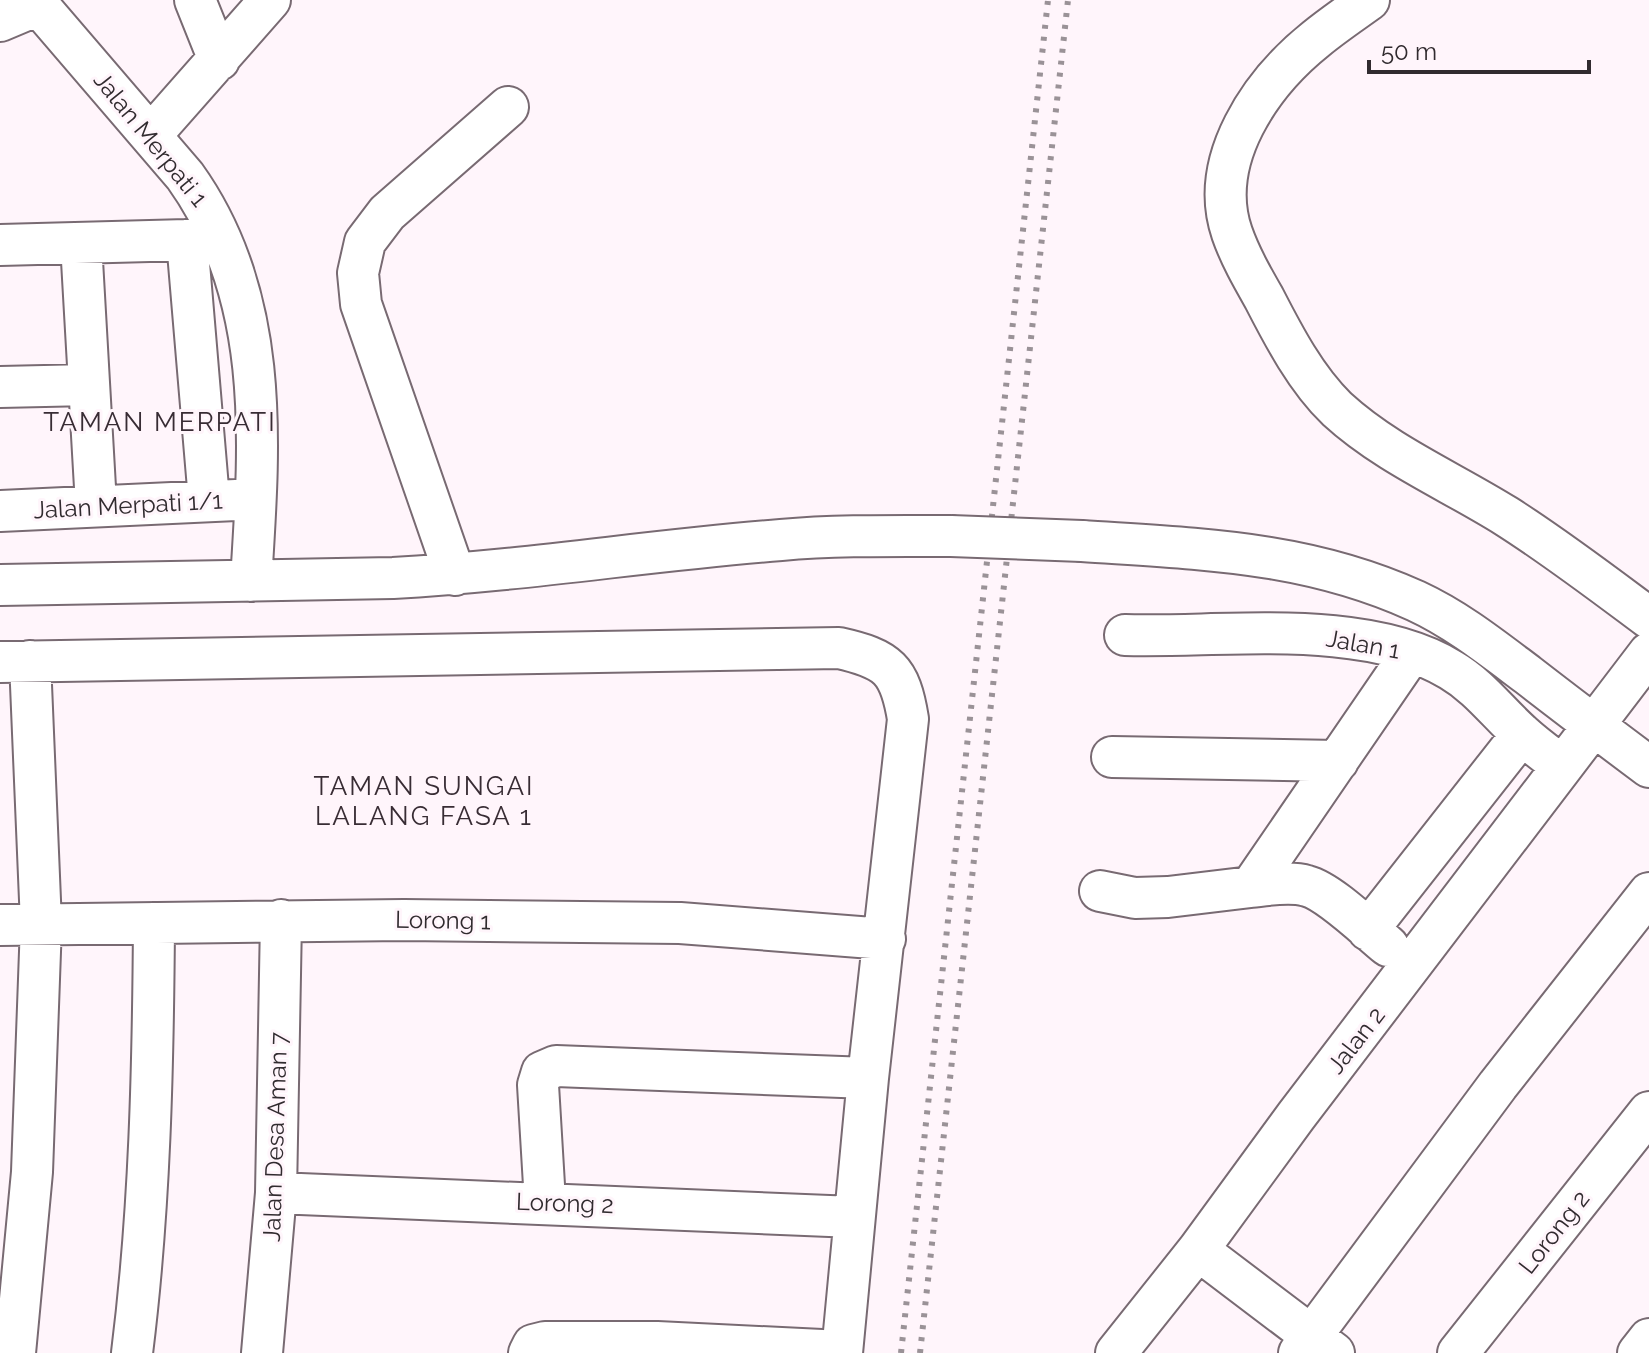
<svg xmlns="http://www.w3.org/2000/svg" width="1649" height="1353" font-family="Raleway,sans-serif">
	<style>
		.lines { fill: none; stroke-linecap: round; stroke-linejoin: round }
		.minor-casing { stroke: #786a72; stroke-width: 44 }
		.minor { stroke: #fff; stroke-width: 40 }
		.rail { stroke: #9a9297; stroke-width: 6; stroke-dasharray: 4 8; stroke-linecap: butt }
		.minor-bridge-casing { stroke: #786a72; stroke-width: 44; stroke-linecap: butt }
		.minor-bridge { stroke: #fff; stroke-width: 40 }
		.labels { text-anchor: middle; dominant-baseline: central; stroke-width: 6; stroke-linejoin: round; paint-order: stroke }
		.street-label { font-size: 24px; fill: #312b2f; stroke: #fff5fb }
		.neighbourhood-label { font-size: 26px; letter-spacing: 2px; fill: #382c34; stroke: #fff5fb }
	</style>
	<rect width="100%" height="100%" fill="#fff5fb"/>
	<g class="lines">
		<defs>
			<path id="minor" d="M 34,0 L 185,176 C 271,296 260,441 251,581
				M 195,0 L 219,60
				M 1369,0 C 1351,13 1333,25 1316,39 C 1261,83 1207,160 1232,233 C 1240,256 1252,277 1264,298 C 1284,337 1306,379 1337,409 C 1386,454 1450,481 1506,516 C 1555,547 1602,583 1649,618
				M 0,21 L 38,5
				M 151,135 L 270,0
				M 187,240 L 209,500
				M 81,243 L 96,505
				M 0,245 L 187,240 L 213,235
				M 0,387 L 89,385
				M 0,511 L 236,500
				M 1082,541 C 1200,549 1306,551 1416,601 C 1457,620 1492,648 1528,675 C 1568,706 1609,737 1649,767
				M 455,575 L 361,304 L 358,273 L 365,242 L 387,213 L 508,107
				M 0,585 L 393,578 C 523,571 651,550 781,540 C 837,535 894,536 951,536
				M 1125,635 C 1223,638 1365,617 1451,670 C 1480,687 1498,713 1523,735 C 1535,746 1549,756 1562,766
				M 0,662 L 839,648 C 888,659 900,669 908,719 L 868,1078 L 842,1353
				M 1112,757 L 1338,761
				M 1251,887 C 1268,885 1290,881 1307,886 C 1330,892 1368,930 1388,946
				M 1100,891 L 1135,898 L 1168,897 L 1251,887 L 1412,652
				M 0,925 L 404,920 L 680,923 L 885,939
				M 1368,930 L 1522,734
				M 276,1193 L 854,1217
				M 545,1202 L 538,1085 L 542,1072 L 556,1066 L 868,1078
				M 1198,1250 L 1334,1353
				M 15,1353 L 32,1172 L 41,924 L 30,661
				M 132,1353 C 150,1210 153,1067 154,923
				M 262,1353 L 276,1193 L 281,920
				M 529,1353 L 533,1345 L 545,1342 L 657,1342 L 842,1351
				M 1116,1353 L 1198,1250 L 1296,1116 L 1649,653
				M 1299,1353 L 1498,1085 L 1649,893
				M 1458,1353 L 1649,1112
				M 1638,1353 L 1649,1339"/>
		</defs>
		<use href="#minor" class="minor-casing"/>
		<use href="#minor" class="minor"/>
		<path class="rail" d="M 901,1353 L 1048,0
			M 920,1353 L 1068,0"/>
		<defs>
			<path id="minor-bridge" d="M 951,536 L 1082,541"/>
		</defs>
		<use href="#minor-bridge" class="minor-bridge-casing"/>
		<use href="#minor-bridge" class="minor-bridge"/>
	</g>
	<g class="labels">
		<g class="street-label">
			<text transform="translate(151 139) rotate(51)">Jalan Merpati 1</text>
			<text transform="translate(128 505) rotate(-3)">Jalan Merpati 1/1</text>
			<text transform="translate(1363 644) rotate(10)">Jalan 1</text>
			<text transform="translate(443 920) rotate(1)">Lorong 1</text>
			<text transform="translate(1356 1040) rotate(-52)">Jalan 2</text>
			<text transform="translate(275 1137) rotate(-88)">Jalan Desa Aman 7</text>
			<text transform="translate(565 1203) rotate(2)">Lorong 2</text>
			<text transform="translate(1554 1232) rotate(-52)">Lorong 2</text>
		</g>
		<g class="neighbourhood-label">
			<text x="160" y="422">TAMAN MERPATI</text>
			<text x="424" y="786">TAMAN SUNGAI<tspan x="424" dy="30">LALANG FASA 1</tspan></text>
		</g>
	</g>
	<path d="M1369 60v12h220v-12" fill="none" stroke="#312b2f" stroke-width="4"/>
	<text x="1381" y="60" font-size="24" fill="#312b2f" stroke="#fff5fb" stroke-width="6" paint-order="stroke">50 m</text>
</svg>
